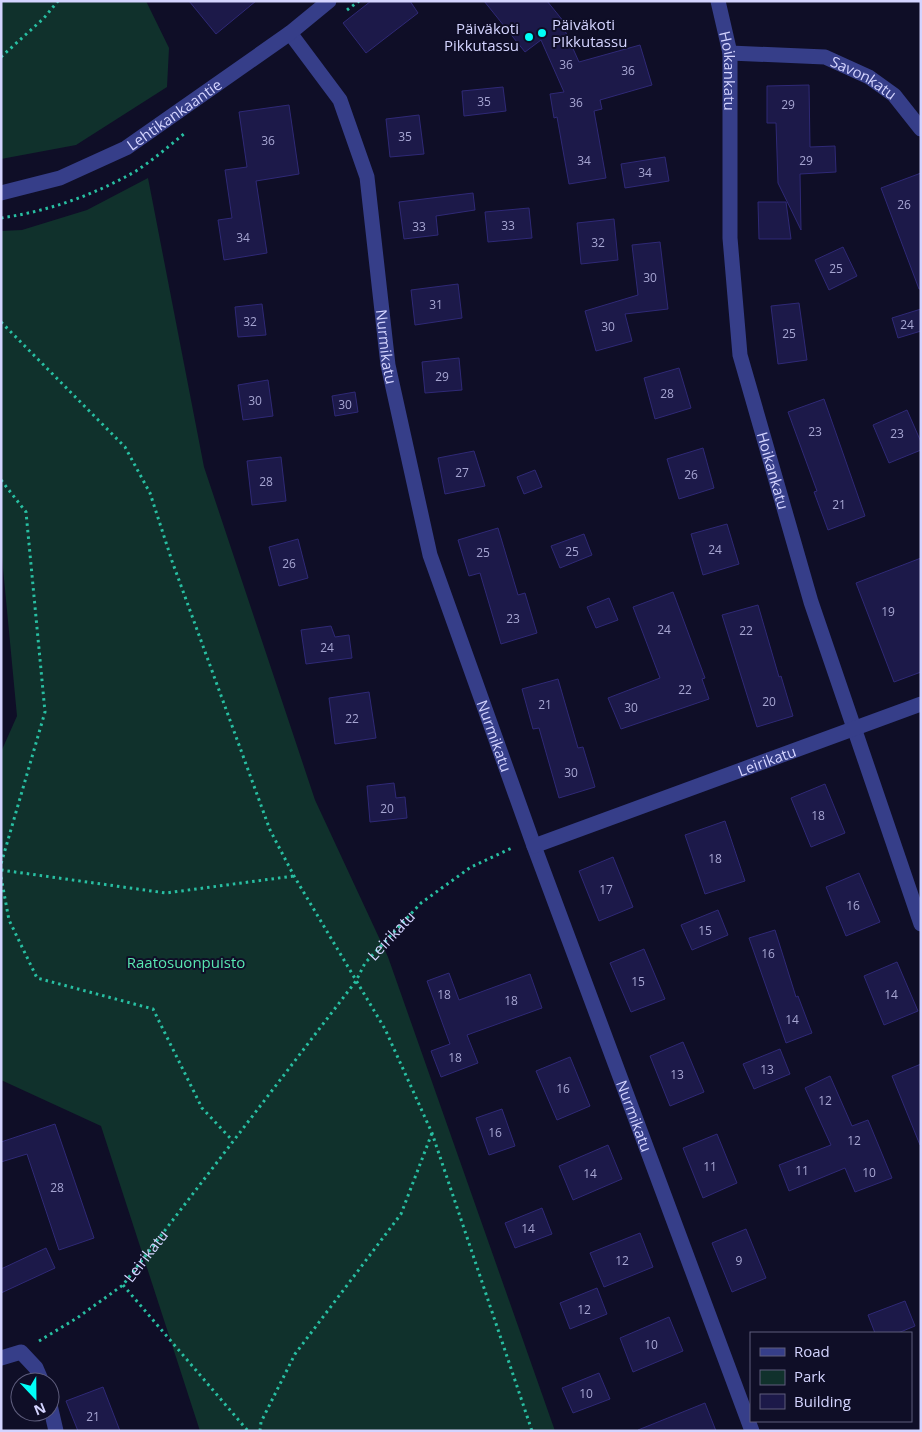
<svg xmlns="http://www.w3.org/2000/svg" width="922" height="1432" font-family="'Open Sans',sans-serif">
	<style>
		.green { fill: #10312c }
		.building { fill: #1c1949; stroke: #2f2976 }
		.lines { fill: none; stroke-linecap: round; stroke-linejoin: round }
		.path { stroke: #28bfa2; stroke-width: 3; stroke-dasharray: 2.5 4; stroke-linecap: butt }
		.minor { stroke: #363e89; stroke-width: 15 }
		.poi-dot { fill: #00fff7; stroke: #0f0e27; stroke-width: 2 }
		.labels { text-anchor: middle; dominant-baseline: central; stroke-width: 4; stroke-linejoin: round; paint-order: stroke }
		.number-label { font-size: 12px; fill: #a6a5d2 }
		.poi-label { font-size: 15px; fill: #d4d4ff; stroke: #0f0e27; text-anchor: start }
		.street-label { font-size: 15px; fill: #d4d4ff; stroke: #0f0e27 }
		.park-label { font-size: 15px; fill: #58e6b0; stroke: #0f0e27 }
	</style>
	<rect width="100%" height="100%" fill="#0f0e27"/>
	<path class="green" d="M 1,1 L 146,1 L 169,48 L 167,87 L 76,145 L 1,159 Z
		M 148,178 L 204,467 L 315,800 L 388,957 L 555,1431 L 200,1431 L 101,1126 L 1,1080 L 1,752 L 17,716 L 1,547 L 1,231 L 22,230 L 87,210 Z"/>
	<path class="building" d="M 189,1 L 256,1 L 216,34 Z
		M 371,1 L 410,1 L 418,13 L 366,53 L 343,23 Z
		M 484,1 L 547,1 L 564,22 L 562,24 L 579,62 L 640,45 L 652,85 L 600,100 L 602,109 L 594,111 L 606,178 L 569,184 L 557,117 L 554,118 L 550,94 L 564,92 L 541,40 L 525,52 Z
		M 809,85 L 810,147 L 835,146 L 836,172 L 800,174 L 801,230 L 778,183 L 776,123 L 767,123 L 767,86 Z
		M 503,87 L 506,111 L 464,116 L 462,91 Z
		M 289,105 L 299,174 L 256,181 L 267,253 L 224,260 L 218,220 L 232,218 L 225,170 L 247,167 L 239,112 Z
		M 419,115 L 424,154 L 390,157 L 386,119 Z
		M 665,157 L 669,181 L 625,188 L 621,164 Z
		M 921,173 L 921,289 L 919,289 L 881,188 Z
		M 473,193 L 475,210 L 436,216 L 438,235 L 404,239 L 399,202 Z
		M 758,202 L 786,202 L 791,239 L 759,239 Z
		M 529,208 L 532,238 L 488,242 L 485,212 Z
		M 614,219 L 618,260 L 581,264 L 577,223 Z
		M 660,242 L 668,309 L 625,314 L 632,341 L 596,351 L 585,311 L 638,295 L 632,245 Z
		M 843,247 L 857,276 L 829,290 L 815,260 Z
		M 458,284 L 462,318 L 415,325 L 411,290 Z
		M 799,303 L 807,360 L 778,364 L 771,306 Z
		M 262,304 L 266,335 L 238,337 L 235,307 Z
		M 921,309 L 921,331 L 898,338 L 892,318 Z
		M 459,358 L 462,390 L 425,393 L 422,362 Z
		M 679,368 L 691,408 L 655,419 L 644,378 Z
		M 268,380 L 273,416 L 243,420 L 238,385 Z
		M 355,392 L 358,412 L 335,416 L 332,396 Z
		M 824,399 L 865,516 L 828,530 L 814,492 L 817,491 L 788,412 Z
		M 907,410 L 921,442 L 921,450 L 889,463 L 873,425 Z
		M 703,448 L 714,488 L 679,499 L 667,459 Z
		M 474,451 L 485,486 L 445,494 L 438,458 Z
		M 281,457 L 286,501 L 252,505 L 247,461 Z
		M 535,470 L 542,487 L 524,494 L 517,477 Z
		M 727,524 L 739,564 L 703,575 L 691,534 Z
		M 498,528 L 518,595 L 525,593 L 537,633 L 501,644 L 480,573 L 469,576 L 458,540 Z
		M 584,534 L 592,555 L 560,568 L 551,546 Z
		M 298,539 L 308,578 L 279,586 L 269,547 Z
		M 921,558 L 921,672 L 894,682 L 856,583 Z
		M 673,592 L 705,678 L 702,679 L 709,699 L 621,729 L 608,698 L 660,678 L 633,607 Z
		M 609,598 L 618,620 L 596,628 L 587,607 Z
		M 758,605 L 779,677 L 781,676 L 793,716 L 757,727 L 722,615 Z
		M 331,626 L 335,637 L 349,635 L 352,658 L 306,664 L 301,630 Z
		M 558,679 L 578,748 L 583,747 L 595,787 L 559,798 L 539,728 L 533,729 L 522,689 Z
		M 369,692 L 376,738 L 335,744 L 329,698 Z
		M 394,783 L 396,798 L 405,797 L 407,818 L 370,822 L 367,786 Z
		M 825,784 L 845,833 L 811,847 L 791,798 Z
		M 725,821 L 745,881 L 705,894 L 685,835 Z
		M 613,857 L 633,907 L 599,921 L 579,871 Z
		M 859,873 L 880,922 L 846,936 L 826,887 Z
		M 718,910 L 728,935 L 692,950 L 681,925 Z
		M 775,930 L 796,997 L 798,996 L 812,1033 L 786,1043 L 749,938 Z
		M 644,949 L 665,999 L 631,1012 L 610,963 Z
		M 897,962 L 918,1011 L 884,1025 L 864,976 Z
		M 449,973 L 459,1000 L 530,974 L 542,1008 L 467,1035 L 478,1063 L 441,1077 L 431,1051 L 450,1044 L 427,981 Z
		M 683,1042 L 704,1092 L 670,1106 L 650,1056 Z
		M 780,1049 L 790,1074 L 754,1089 L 743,1064 Z
		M 570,1057 L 590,1106 L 557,1120 L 536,1071 Z
		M 921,1064 L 921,1145 L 920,1145 L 892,1076 Z
		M 830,1076 L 852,1126 L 868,1120 L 892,1178 L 855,1192 L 845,1168 L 789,1191 L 779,1165 L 831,1145 L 805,1088 Z
		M 502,1109 L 515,1146 L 489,1155 L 476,1118 Z
		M 55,1124 L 94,1238 L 59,1250 L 27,1154 L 1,1162 L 1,1142 Z
		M 717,1134 L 737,1183 L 703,1198 L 683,1148 Z
		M 608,1145 L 622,1179 L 573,1200 L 559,1166 Z
		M 542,1208 L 552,1234 L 515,1248 L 505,1223 Z
		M 746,1229 L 766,1278 L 732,1292 L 712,1243 Z
		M 640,1233 L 653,1267 L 604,1287 L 590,1253 Z
		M 46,1248 L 55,1268 L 1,1293 L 1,1269 Z
		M 597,1288 L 607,1314 L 570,1329 L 560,1303 Z
		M 905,1301 L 915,1326 L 898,1333 L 875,1333 L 868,1315 Z
		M 669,1317 L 683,1351 L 633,1372 L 620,1338 Z
		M 599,1373 L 610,1399 L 573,1413 L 562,1388 Z
		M 103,1387 L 120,1431 L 78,1431 L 66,1401 Z
		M 705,1403 L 716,1431 L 639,1431 L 638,1430 Z"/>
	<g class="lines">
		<g class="path">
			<path d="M 347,10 L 359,1"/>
			<path d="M 1,57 L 44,18 L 58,1"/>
			<path d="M 1,218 C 49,211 94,195 136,171 C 153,160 169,146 185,133"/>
			<path d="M 1,322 L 125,447 L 150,493 L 172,561 L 270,830 L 294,876 L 385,1029 L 432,1133 L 532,1431"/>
			<path d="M 1,480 L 26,512 L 45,712 L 1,864"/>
			<path d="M 1,870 L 166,893 L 294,876"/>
			<path d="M 1,877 L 9,920 L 37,978 L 153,1009 L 202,1108 L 232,1140"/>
			<path d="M 123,1285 L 248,1431"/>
			<path id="s1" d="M 39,1341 L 77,1318 L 123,1285 L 356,981 L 365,963 L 421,903 L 471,867 L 514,847"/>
			<path d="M 260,1431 L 261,1422 L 295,1354 L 401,1214 L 432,1133"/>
		</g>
		<g class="minor">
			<path id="s2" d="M 718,1 L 730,53 L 730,238 L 740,355 L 811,602 L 921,924"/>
			<path id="s3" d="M 290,33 L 340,100 L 367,177 L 388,365 L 430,555 L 534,846 L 752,1431"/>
			<path id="s4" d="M 730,53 L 825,57 L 869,77 L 894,95 L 921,129"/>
			<path id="s5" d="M 1,193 L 60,178 L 126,148 L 290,33 L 329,1"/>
			<path id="s6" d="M 534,846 L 921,704"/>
			<path d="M 1,1358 L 21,1352 L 36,1368 L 42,1382"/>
			<path d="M 50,1405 L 56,1431"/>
		</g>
	</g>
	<g class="poi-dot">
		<circle cx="542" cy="33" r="5"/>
		<circle cx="529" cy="37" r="5"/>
	</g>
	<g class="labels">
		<g class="number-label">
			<text x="566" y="64">36</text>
			<text x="628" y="70">36</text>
			<text x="484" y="101">35</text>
			<text x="576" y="102">36</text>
			<text x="788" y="104">29</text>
			<text x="405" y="136">35</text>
			<text x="268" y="140">36</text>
			<text x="584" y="160">34</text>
			<text x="806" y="160">29</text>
			<text x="645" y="172">34</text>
			<text x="904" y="204">26</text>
			<text x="508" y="225">33</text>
			<text x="419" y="226">33</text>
			<text x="243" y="237">34</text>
			<text x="598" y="242">32</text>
			<text x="836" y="268">25</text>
			<text x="650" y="277">30</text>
			<text x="436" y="304">31</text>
			<text x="250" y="321">32</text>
			<text x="907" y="324">24</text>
			<text x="608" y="326">30</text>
			<text x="789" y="333">25</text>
			<text x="442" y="376">29</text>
			<text x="667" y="393">28</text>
			<text x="255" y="400">30</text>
			<text x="345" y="404">30</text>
			<text x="815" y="431">23</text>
			<text x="897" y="433">23</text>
			<text x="462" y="472">27</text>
			<text x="691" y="474">26</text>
			<text x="266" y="481">28</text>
			<text x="839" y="504">21</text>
			<text x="715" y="549">24</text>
			<text x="572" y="551">25</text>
			<text x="483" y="552">25</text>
			<text x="289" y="563">26</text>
			<text x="888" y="611">19</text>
			<text x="513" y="618">23</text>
			<text x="664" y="629">24</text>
			<text x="746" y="630">22</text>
			<text x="327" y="647">24</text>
			<text x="685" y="689">22</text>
			<text x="769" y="701">20</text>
			<text x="545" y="704">21</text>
			<text x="631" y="707">30</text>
			<text x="352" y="718">22</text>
			<text x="571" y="772">30</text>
			<text x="387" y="808">20</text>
			<text x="818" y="815">18</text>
			<text x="715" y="858">18</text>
			<text x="606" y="889">17</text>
			<text x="853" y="905">16</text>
			<text x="705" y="930">15</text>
			<text x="768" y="953">16</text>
			<text x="638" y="981">15</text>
			<text x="444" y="994">18</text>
			<text x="891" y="994">14</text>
			<text x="511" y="1000">18</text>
			<text x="792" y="1019">14</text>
			<text x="455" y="1057">18</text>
			<text x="767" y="1069">13</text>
			<text x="677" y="1074">13</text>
			<text x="563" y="1088">16</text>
			<text x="825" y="1100">12</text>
			<text x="495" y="1132">16</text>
			<text x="854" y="1140">12</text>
			<text x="710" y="1166">11</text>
			<text x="802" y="1170">11</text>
			<text x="869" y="1172">10</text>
			<text x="590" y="1173">14</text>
			<text x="57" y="1187">28</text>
			<text x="528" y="1228">14</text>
			<text x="622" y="1260">12</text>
			<text x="739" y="1260">9</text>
			<text x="584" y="1309">12</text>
			<text x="651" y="1344">10</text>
			<text x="586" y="1393">10</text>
			<text x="93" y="1416">21</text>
		</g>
		<g class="poi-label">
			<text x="552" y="24">Päiväkoti<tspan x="552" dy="17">PIkkutassu</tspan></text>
			<text x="519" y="28" text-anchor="end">Päiväkoti<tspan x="519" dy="17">Pikkutassu</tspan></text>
		</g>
		<g class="street-label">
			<text stroke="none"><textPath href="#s2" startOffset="71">Hoikankatu</textPath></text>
			<text stroke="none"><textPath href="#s4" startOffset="139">Savonkatu</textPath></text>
			<text stroke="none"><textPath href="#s5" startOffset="192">Lehtikankaantie</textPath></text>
			<text stroke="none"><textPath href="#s3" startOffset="336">Nurmikatu</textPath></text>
			<text stroke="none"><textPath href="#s2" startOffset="476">Hoikankatu</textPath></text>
			<text stroke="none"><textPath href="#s3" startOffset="741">Nurmikatu</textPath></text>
			<text stroke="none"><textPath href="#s6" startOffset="248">Leirikatu</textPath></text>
			<text stroke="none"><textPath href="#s1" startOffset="542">Leirikatu</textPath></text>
			<text stroke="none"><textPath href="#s3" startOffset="1146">Nurmikatu</textPath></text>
			<text stroke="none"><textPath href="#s1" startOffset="138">Leirikatu</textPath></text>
		</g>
		<g class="park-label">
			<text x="186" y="962">Raatosuonpuisto</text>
		</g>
	</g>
	<rect width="922" height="1432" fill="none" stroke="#d4d4ff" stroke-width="5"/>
	<rect x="750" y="1332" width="162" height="90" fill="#0f0e27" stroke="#5e5d7d"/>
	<rect x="760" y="1348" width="25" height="8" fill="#363e89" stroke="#5e5d7d"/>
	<text x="794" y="1357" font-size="15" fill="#d4d4ff">Road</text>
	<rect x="760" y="1370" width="25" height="15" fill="#10312c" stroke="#5e5d7d"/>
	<text x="794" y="1382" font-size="15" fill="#d4d4ff">Park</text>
	<rect x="760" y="1394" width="25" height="15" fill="#1c1949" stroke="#5e5d7d"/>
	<text x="794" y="1407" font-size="15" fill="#d4d4ff">Building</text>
	<g transform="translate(35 1397) rotate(158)"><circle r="24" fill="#0f0e27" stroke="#5e5d7d"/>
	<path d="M0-4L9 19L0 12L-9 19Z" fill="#00fff7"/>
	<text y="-8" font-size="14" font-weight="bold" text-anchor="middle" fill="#d4d4ff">N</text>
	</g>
</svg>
